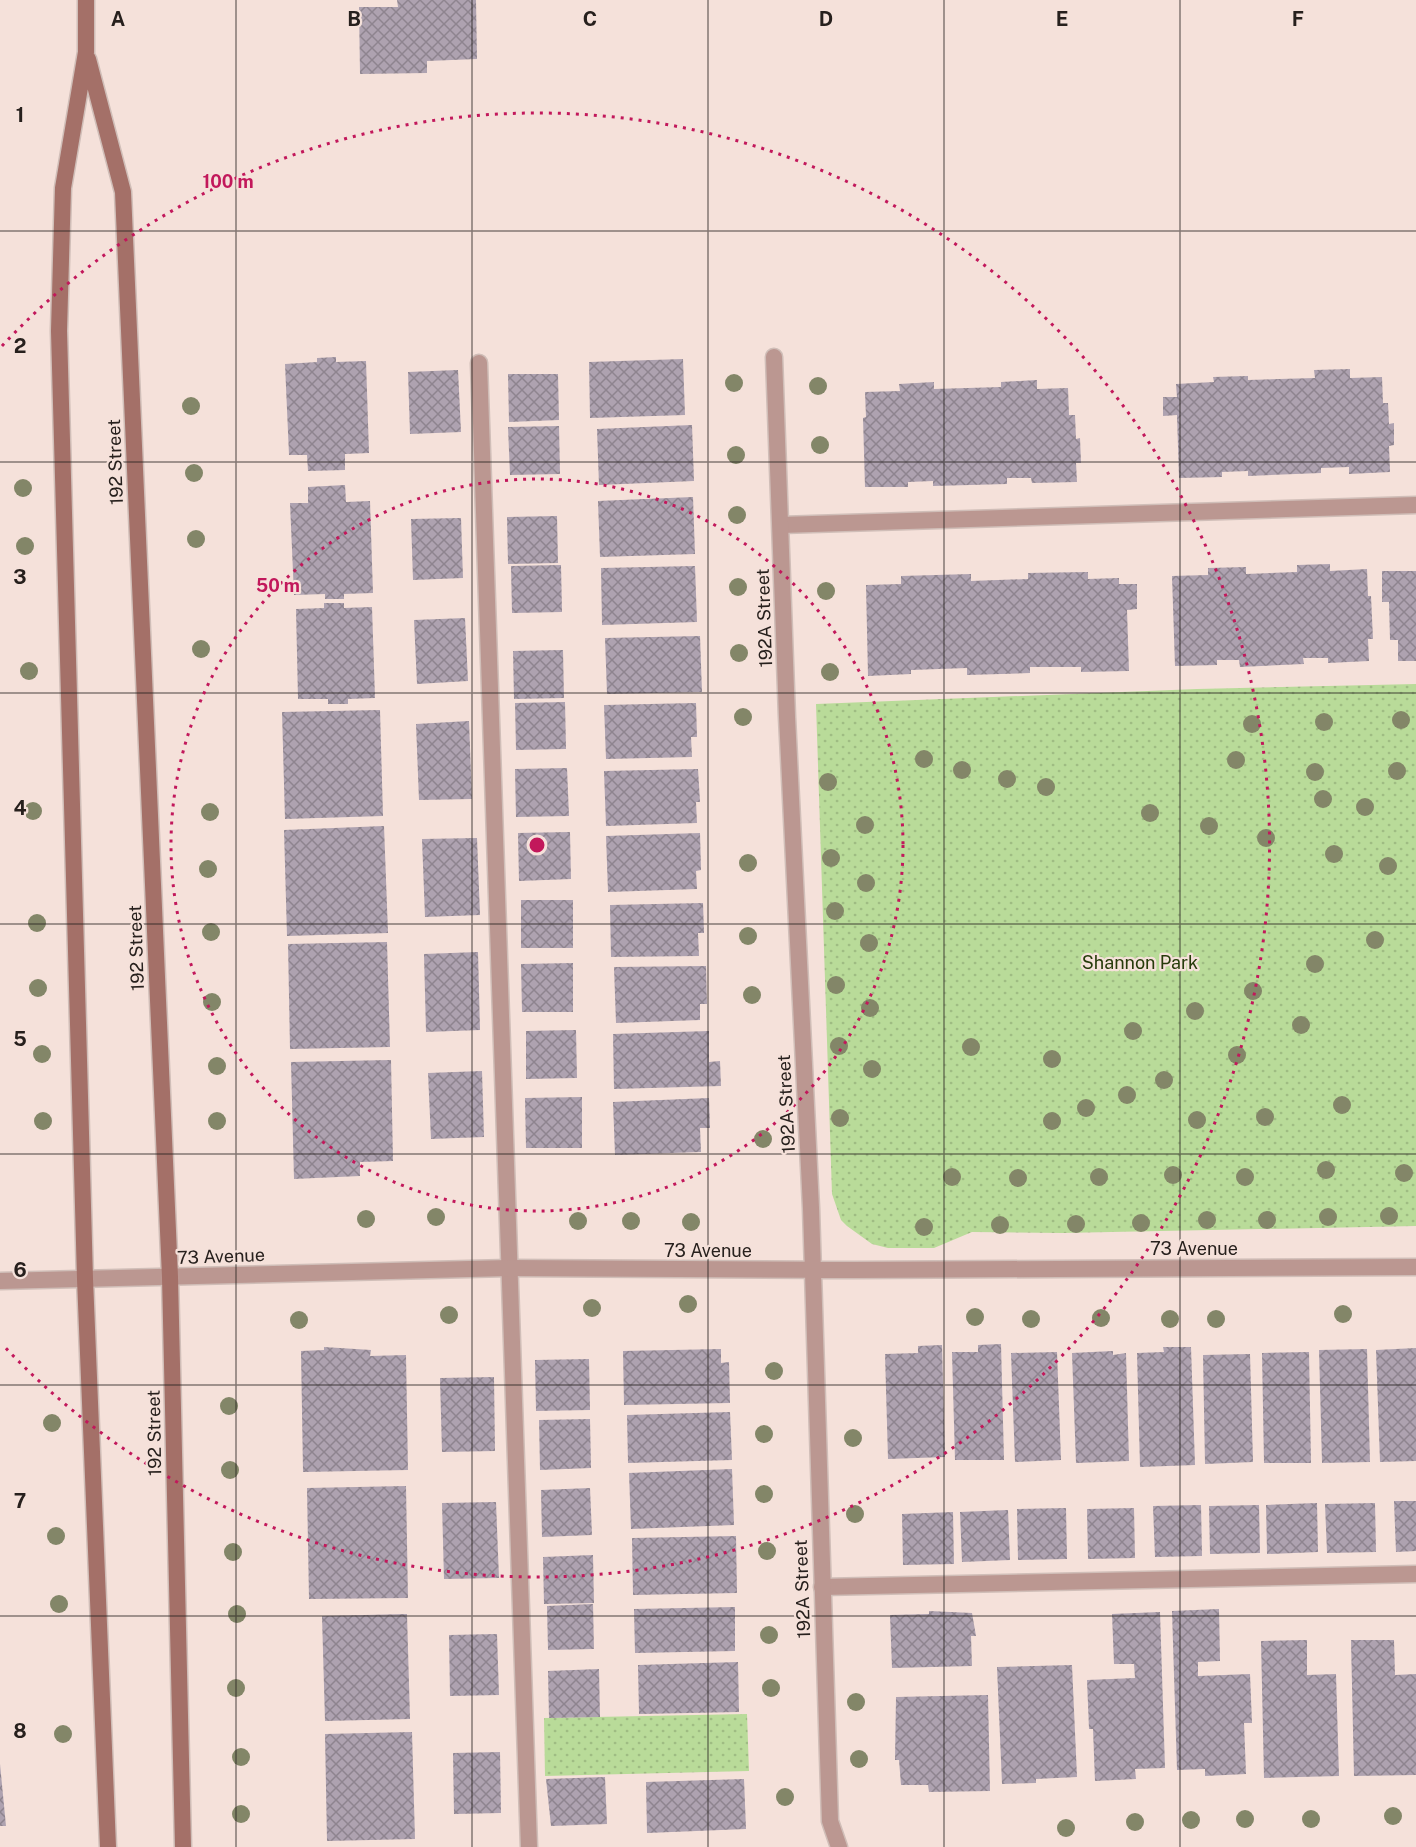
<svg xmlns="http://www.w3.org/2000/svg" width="1416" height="1847" font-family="'Public Sans',sans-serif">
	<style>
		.green { fill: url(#green-dots) }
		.building { fill: url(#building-cross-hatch) }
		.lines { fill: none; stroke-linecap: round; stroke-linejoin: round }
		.service-casing { stroke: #d0beb8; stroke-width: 19 }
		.minor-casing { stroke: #d0beb8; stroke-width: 19 }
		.secondary-casing { stroke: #d0beb8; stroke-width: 19 }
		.service { stroke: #bb9791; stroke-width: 16 }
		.minor { stroke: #bb9791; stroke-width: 16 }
		.secondary { stroke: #a47068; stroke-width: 16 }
		.tree { fill: #838668 }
		.grid { fill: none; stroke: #27201d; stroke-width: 1.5; stroke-opacity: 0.55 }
		.ring { fill: none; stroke: #c2185b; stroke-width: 3; stroke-dasharray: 3 6 }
		.labels { text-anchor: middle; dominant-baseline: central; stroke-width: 4.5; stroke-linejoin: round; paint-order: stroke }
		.street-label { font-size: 18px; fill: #27201d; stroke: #f5e1da }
		.park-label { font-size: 18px; fill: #263b0a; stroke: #f5e1da }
		.grid-label { font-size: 20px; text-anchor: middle; font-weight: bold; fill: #27201d; stroke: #f5e1da; stroke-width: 4.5; stroke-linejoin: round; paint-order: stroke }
		.centre { fill: #c2185b; stroke: #f5e1da; stroke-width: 3 }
		.ring-label { font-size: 18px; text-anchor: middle; font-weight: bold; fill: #c2185b; stroke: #f5e1da; stroke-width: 4.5; stroke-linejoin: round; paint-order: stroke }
	</style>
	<defs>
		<pattern id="green-dots" width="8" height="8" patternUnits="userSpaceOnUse" patternTransform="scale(1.5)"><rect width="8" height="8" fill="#b9db99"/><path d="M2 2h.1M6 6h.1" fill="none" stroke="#9fbc83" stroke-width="1.8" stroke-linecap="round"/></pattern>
		<pattern id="building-cross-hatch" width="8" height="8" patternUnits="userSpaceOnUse" patternTransform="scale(1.5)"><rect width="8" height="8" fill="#aea2b0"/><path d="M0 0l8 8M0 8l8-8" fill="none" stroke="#8e848f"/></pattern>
	</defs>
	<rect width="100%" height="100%" fill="#f5e1da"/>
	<path class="green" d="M 1416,684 L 1416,1226 L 1062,1233 L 972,1232 L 934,1248 L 888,1248 L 872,1244 L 847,1226 L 841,1220 L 832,1194 L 816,704 L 1197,689 Z
		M 747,1714 L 749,1771 L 545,1776 L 544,1718 Z"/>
	<path class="building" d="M 397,0 L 476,0 L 477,59 L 427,61 L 427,73 L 360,74 L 359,7 L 398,7 Z
		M 336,357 L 336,362 L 366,361 L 369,453 L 345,454 L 345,470 L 308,471 L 307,455 L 289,455 L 285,364 L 317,362 L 317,358 Z
		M 683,359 L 685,415 L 590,418 L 589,362 Z
		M 1350,369 L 1350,378 L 1382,377 L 1383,403 L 1388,403 L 1389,424 L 1394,423 L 1394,445 L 1389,446 L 1390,472 L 1349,474 L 1349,467 L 1321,468 L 1321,473 L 1248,476 L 1248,471 L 1222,472 L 1222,477 L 1179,478 L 1177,415 L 1163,416 L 1163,397 L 1177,397 L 1176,384 L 1214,382 L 1213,377 L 1248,376 L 1248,380 L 1315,378 L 1314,370 Z
		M 458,370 L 461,432 L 410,434 L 408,372 Z
		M 508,374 L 558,374 L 559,420 L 509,422 Z
		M 1037,380 L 1037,389 L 1068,388 L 1069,415 L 1075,415 L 1076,439 L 1080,438 L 1081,463 L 1076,463 L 1077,482 L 1032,483 L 1031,478 L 1007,478 L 1007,484 L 933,486 L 933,481 L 908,482 L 908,487 L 865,487 L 863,418 L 866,417 L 865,392 L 900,391 L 899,384 L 934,382 L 934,389 L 1001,387 L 1001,382 Z
		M 692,425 L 694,481 L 599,485 L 597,429 Z
		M 559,426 L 560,474 L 510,475 L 508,427 Z
		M 345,485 L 346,502 L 370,501 L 373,593 L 344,594 L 344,599 L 325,599 L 325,594 L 294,595 L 290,503 L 308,503 L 308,487 Z
		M 693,497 L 695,554 L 600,557 L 598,501 Z
		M 557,516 L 558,563 L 508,564 L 507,517 Z
		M 461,518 L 463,578 L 413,580 L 411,519 Z
		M 1330,564 L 1330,571 L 1367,569 L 1368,596 L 1371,596 L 1373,639 L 1368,639 L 1369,661 L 1328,663 L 1328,658 L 1303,658 L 1304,664 L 1240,667 L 1239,660 L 1217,660 L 1217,665 L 1175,666 L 1172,576 L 1208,575 L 1208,568 L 1246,567 L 1246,574 L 1297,572 L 1297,565 Z
		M 561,565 L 562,612 L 512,613 L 511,566 Z
		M 695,566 L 697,622 L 602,625 L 601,568 Z
		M 1382,571 L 1416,571 L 1416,661 L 1398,661 L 1398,640 L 1390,640 L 1389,602 L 1382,602 Z
		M 1088,572 L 1088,579 L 1119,578 L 1119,584 L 1137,584 L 1137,609 L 1127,610 L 1129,671 L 1081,672 L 1081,667 L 1030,667 L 1030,673 L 967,675 L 967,668 L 911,670 L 911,674 L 868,676 L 866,585 L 901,584 L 901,576 L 971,574 L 971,581 L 1028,579 L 1028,573 Z
		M 324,603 L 344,603 L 344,608 L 372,607 L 375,698 L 348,699 L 348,704 L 328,704 L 328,699 L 298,699 L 296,609 L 324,608 Z
		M 465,618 L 468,681 L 417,684 L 414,620 Z
		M 700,636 L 702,692 L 607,694 L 605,638 Z
		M 563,650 L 564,698 L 514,699 L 513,651 Z
		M 565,702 L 566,749 L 516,750 L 515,703 Z
		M 696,703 L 697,737 L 691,737 L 692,757 L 606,759 L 604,705 Z
		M 380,710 L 383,816 L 285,819 L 282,712 Z
		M 469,721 L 472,799 L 419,800 L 416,724 Z
		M 567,768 L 569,816 L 516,817 L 515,769 Z
		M 698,769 L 700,802 L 696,802 L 697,823 L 606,826 L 604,771 Z
		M 384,826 L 388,933 L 287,936 L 284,830 Z
		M 570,832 L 571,879 L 519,881 L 518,833 Z
		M 700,833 L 701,870 L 696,871 L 697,889 L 608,892 L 606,836 Z
		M 477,838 L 480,915 L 425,917 L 422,839 Z
		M 521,900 L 573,900 L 573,948 L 521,948 Z
		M 703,903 L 704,933 L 698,933 L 699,956 L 611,957 L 610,905 Z
		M 387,942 L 390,1047 L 290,1049 L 288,944 Z
		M 478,952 L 480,1030 L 426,1032 L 424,954 Z
		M 573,963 L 573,1012 L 522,1012 L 521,964 Z
		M 706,966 L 707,1004 L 700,1004 L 700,1020 L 616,1023 L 614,967 Z
		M 576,1030 L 577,1078 L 526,1079 L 526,1031 Z
		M 709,1031 L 709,1062 L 720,1061 L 721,1086 L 614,1089 L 613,1034 Z
		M 391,1060 L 393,1161 L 360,1162 L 360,1176 L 294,1179 L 291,1062 Z
		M 482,1071 L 484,1137 L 431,1139 L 428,1073 Z
		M 582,1097 L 582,1148 L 526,1148 L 525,1098 Z
		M 709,1098 L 710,1128 L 700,1128 L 701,1152 L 615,1155 L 613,1102 Z
		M 1001,1344 L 1004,1460 L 955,1460 L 952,1352 L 978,1352 L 978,1345 Z
		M 942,1345 L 945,1457 L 888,1459 L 885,1354 L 918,1353 L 918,1346 Z
		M 324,1347 L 371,1350 L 370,1356 L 406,1355 L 408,1470 L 303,1472 L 301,1351 L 324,1350 Z
		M 1163,1347 L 1191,1347 L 1195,1465 L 1140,1467 L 1137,1353 L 1164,1352 Z
		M 1416,1348 L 1416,1461 L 1380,1462 L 1376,1350 Z
		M 721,1349 L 721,1363 L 729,1362 L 730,1403 L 624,1405 L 623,1351 Z
		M 1367,1349 L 1370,1462 L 1322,1463 L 1319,1350 Z
		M 1113,1351 L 1113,1355 L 1126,1353 L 1129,1461 L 1076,1463 L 1072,1353 Z
		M 1057,1352 L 1061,1460 L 1015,1462 L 1011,1353 Z
		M 1309,1352 L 1311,1463 L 1264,1463 L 1262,1353 Z
		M 1250,1354 L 1253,1462 L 1205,1464 L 1203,1355 Z
		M 589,1359 L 590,1410 L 536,1411 L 535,1360 Z
		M 494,1377 L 495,1451 L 442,1452 L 440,1378 Z
		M 730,1412 L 732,1460 L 628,1463 L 627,1415 Z
		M 590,1419 L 591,1468 L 540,1470 L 539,1420 Z
		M 732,1469 L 734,1525 L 631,1529 L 629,1473 Z
		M 406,1486 L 408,1598 L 309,1599 L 307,1488 Z
		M 590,1488 L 592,1535 L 542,1537 L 541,1490 Z
		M 1394,1501 L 1416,1501 L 1416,1551 L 1396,1552 Z
		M 496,1502 L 499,1578 L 444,1579 L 442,1503 Z
		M 1317,1503 L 1318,1552 L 1267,1554 L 1266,1505 Z
		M 1375,1503 L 1376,1552 L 1327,1553 L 1325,1504 Z
		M 1201,1505 L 1202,1556 L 1155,1557 L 1153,1506 Z
		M 1259,1505 L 1260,1553 L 1210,1554 L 1209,1506 Z
		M 1066,1508 L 1067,1559 L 1018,1560 L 1017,1509 Z
		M 1134,1508 L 1135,1558 L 1088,1559 L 1087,1509 Z
		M 1008,1510 L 1010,1560 L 962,1562 L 960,1512 Z
		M 953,1512 L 954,1564 L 903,1565 L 902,1514 Z
		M 736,1536 L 737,1593 L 633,1595 L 632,1538 Z
		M 593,1555 L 594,1603 L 544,1604 L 543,1557 Z
		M 593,1604 L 594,1649 L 548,1650 L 547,1606 Z
		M 735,1607 L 735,1651 L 635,1653 L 634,1609 Z
		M 1219,1609 L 1220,1661 L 1198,1662 L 1198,1676 L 1250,1674 L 1252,1723 L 1244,1723 L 1246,1774 L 1205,1776 L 1205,1769 L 1177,1770 L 1172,1611 Z
		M 929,1611 L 972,1613 L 976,1636 L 971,1636 L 972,1666 L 892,1668 L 890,1615 L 929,1614 Z
		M 1160,1612 L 1165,1768 L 1135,1769 L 1136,1779 L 1095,1781 L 1093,1729 L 1089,1729 L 1087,1680 L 1135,1678 L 1134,1664 L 1114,1664 L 1112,1614 Z
		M 407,1614 L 410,1719 L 325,1721 L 322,1616 Z
		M 497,1634 L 499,1695 L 450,1696 L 449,1635 Z
		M 1307,1640 L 1307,1675 L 1336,1674 L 1339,1776 L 1264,1778 L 1261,1641 Z
		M 1351,1640 L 1394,1640 L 1395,1675 L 1416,1674 L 1416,1775 L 1354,1776 Z
		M 738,1662 L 739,1712 L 639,1714 L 638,1665 Z
		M 1072,1665 L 1077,1777 L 1036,1779 L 1036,1783 L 1002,1784 L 997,1667 Z
		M 599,1669 L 600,1717 L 549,1718 L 548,1671 Z
		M 988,1695 L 990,1791 L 929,1792 L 928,1785 L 901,1785 L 899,1760 L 895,1760 L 896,1697 Z
		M 412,1732 L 415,1839 L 327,1841 L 325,1734 Z
		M 500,1752 L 501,1813 L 454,1814 L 453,1753 Z
		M 0,1764 L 6,1826 L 0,1826 Z
		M 605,1777 L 607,1824 L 551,1826 L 546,1779 Z
		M 744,1779 L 746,1829 L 647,1833 L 646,1782 Z"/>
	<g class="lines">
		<defs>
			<path id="service" d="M 479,363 L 529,1847
				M 781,525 L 1416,505
				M 822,1587 L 1416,1574"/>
			<path id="minor" d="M 774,357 L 787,717 L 811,1208 L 830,1821 L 839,1847
				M 0,1281 L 508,1268 L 854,1270 L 1416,1267"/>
			<path id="secondary" d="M 86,0 L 86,52 L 63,188 L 59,331 L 85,1279 L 108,1847
				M 88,59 L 123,192 L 170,1277 L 183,1847"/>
		</defs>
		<use href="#service" class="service-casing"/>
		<use href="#minor" class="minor-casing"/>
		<use href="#secondary" class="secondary-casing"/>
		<use href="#service" class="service"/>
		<use href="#minor" class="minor"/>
		<use href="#secondary" class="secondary"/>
	</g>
	<g class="tree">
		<circle cx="734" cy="383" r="9"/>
		<circle cx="818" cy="386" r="9"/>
		<circle cx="191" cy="406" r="9"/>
		<circle cx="820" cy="445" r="9"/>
		<circle cx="736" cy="455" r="9"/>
		<circle cx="194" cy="473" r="9"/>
		<circle cx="23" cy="488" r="9"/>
		<circle cx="737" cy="515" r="9"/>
		<circle cx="196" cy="539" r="9"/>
		<circle cx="25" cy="546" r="9"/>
		<circle cx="738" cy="587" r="9"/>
		<circle cx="826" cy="591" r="9"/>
		<circle cx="201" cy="649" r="9"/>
		<circle cx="739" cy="653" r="9"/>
		<circle cx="29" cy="671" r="9"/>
		<circle cx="830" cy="672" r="9"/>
		<circle cx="743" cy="717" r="9"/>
		<circle cx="1401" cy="720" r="9"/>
		<circle cx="1324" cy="722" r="9"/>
		<circle cx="1252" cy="724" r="9"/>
		<circle cx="924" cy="759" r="9"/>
		<circle cx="1236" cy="760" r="9"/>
		<circle cx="962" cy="770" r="9"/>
		<circle cx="1397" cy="771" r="9"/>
		<circle cx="1315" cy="772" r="9"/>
		<circle cx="1007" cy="779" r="9"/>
		<circle cx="828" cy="782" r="9"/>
		<circle cx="1046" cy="787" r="9"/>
		<circle cx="1323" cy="799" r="9"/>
		<circle cx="1365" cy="807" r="9"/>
		<circle cx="33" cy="811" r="9"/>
		<circle cx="210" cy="812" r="9"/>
		<circle cx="1150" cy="813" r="9"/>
		<circle cx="865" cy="825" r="9"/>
		<circle cx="1209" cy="826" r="9"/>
		<circle cx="1266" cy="838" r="9"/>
		<circle cx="1334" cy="854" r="9"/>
		<circle cx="831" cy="858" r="9"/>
		<circle cx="748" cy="863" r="9"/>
		<circle cx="1388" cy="866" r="9"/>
		<circle cx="208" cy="869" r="9"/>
		<circle cx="866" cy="883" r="9"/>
		<circle cx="835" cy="911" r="9"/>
		<circle cx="37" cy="923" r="9"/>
		<circle cx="211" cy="932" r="9"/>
		<circle cx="748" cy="936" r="9"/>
		<circle cx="1375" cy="940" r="9"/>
		<circle cx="869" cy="943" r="9"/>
		<circle cx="1315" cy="964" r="9"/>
		<circle cx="836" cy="985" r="9"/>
		<circle cx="38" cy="988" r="9"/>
		<circle cx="1253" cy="991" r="9"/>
		<circle cx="752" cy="995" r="9"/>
		<circle cx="212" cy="1002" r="9"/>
		<circle cx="870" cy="1008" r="9"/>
		<circle cx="1195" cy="1011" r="9"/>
		<circle cx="1301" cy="1025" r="9"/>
		<circle cx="1133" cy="1031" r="9"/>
		<circle cx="839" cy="1046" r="9"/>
		<circle cx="971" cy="1047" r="9"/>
		<circle cx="42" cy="1054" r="9"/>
		<circle cx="1237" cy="1055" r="9"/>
		<circle cx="1052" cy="1059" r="9"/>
		<circle cx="217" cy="1066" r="9"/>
		<circle cx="872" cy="1069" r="9"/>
		<circle cx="1164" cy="1080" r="9"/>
		<circle cx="1127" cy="1095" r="9"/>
		<circle cx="1342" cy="1105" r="9"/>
		<circle cx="1086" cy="1108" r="9"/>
		<circle cx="1265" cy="1117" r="9"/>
		<circle cx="840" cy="1118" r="9"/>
		<circle cx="1197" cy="1120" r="9"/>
		<circle cx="43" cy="1121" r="9"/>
		<circle cx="217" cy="1121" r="9"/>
		<circle cx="1052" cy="1121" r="9"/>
		<circle cx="763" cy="1139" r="9"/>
		<circle cx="1326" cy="1170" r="9"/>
		<circle cx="1404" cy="1173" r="9"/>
		<circle cx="1173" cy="1175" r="9"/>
		<circle cx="952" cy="1177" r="9"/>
		<circle cx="1099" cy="1177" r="9"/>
		<circle cx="1245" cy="1177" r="9"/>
		<circle cx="1018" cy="1178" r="9"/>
		<circle cx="1389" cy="1216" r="9"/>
		<circle cx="436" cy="1217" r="9"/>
		<circle cx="1328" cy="1217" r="9"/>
		<circle cx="366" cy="1219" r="9"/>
		<circle cx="1207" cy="1220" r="9"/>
		<circle cx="1267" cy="1220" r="9"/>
		<circle cx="578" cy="1221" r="9"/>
		<circle cx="631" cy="1221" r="9"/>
		<circle cx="691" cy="1222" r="9"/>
		<circle cx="1141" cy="1223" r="9"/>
		<circle cx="1076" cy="1224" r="9"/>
		<circle cx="1000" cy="1225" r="9"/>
		<circle cx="924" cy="1227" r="9"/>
		<circle cx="688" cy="1304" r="9"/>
		<circle cx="592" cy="1308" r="9"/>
		<circle cx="1343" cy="1314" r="9"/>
		<circle cx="449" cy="1315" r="9"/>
		<circle cx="975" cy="1317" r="9"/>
		<circle cx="1101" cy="1318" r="9"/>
		<circle cx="1031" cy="1319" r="9"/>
		<circle cx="1170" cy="1319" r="9"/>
		<circle cx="1216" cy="1319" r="9"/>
		<circle cx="299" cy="1320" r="9"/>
		<circle cx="774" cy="1371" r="9"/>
		<circle cx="229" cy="1406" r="9"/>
		<circle cx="52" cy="1423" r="9"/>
		<circle cx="764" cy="1434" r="9"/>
		<circle cx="853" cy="1438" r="9"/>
		<circle cx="230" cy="1470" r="9"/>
		<circle cx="764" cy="1494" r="9"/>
		<circle cx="855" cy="1514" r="9"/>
		<circle cx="56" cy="1536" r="9"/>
		<circle cx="767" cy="1551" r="9"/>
		<circle cx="233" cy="1552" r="9"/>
		<circle cx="59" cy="1604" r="9"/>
		<circle cx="237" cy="1614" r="9"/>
		<circle cx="769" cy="1635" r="9"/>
		<circle cx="236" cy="1688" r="9"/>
		<circle cx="771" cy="1688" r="9"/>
		<circle cx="856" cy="1702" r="9"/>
		<circle cx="63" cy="1734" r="9"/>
		<circle cx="241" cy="1757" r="9"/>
		<circle cx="859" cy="1759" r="9"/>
		<circle cx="785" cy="1797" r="9"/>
		<circle cx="241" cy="1814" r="9"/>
		<circle cx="1393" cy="1816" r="9"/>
		<circle cx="1245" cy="1819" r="9"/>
		<circle cx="1311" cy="1819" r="9"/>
		<circle cx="1191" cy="1820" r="9"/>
		<circle cx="1135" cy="1822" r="9"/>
		<circle cx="1066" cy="1828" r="9"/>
	</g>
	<path class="grid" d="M 236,0 L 236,1847M 472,0 L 472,1847M 708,0 L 708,1847M 944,0 L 944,1847M 1180,0 L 1180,1847M 0,231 L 1416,231M 0,462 L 1416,462M 0,693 L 1416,693M 0,924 L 1416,924M 0,1154 L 1416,1154M 0,1385 L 1416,1385M 0,1616 L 1416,1616"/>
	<g class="ring">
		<circle cx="537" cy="845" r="366"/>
		<path d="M2 346A732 732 0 1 1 2 1344"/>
	</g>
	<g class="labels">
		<g class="street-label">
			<text transform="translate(115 462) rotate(-92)">192 Street</text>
			<text transform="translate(764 618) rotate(-92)">192A Street</text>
			<text transform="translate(136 948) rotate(-92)">192 Street</text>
			<text transform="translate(786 1104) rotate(-93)">192A Street</text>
			<text x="1194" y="1248">73 Avenue</text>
			<text x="708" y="1250">73 Avenue</text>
			<text transform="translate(221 1256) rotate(-2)">73 Avenue</text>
			<text transform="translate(154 1433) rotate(-91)">192 Street</text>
			<text transform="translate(802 1589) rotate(-92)">192A Street</text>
		</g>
		<g class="park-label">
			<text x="1140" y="962">Shannon Park</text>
		</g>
	</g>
	<g class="grid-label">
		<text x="118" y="26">A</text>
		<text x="354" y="26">B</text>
		<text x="590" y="26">C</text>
		<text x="826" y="26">D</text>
		<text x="1062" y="26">E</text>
		<text x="1298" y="26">F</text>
		<text x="20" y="122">1</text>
		<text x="20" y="353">2</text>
		<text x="20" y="584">3</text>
		<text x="20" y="815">4</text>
		<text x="20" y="1046">5</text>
		<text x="20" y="1277">6</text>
		<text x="20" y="1508">7</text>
		<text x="20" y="1738">8</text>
	</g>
	<circle cx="537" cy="845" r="9" class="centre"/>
	<g class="ring-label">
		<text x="228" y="188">100 m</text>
		<text x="278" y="592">50 m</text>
	</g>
</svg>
